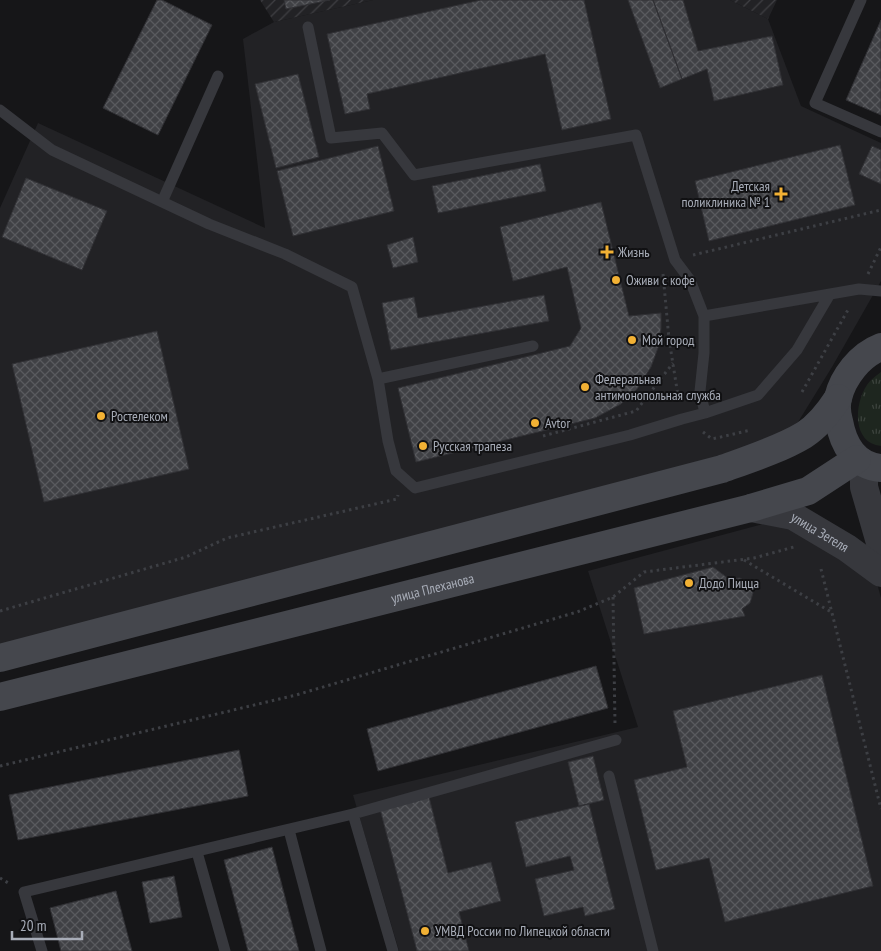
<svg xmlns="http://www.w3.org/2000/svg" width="881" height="951" font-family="'PT Sans Narrow',sans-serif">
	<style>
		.built { fill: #222225 }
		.industrial { fill: url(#industrial-furrows) }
		.grass { fill: url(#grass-tufts) }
		.building { fill: url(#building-cross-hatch); stroke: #303034 }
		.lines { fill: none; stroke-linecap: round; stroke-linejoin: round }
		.path { stroke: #3d3f44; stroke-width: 3; stroke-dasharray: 2.5 4; stroke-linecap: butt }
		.service { stroke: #37383d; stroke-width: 11 }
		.tertiary { stroke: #37383d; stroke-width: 28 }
		.secondary { stroke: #45474d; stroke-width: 28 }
		.poi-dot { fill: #f2b134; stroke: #111113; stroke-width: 2 }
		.labels { text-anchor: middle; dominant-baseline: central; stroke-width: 4; stroke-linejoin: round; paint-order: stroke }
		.poi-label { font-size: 14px; fill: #a8adb8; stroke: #111113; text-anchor: start }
		.street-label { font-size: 14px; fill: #a8adb8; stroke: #111113 }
	</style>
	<defs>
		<pattern id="industrial-furrows" width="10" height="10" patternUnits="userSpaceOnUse" patternTransform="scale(1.25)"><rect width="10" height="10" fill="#222225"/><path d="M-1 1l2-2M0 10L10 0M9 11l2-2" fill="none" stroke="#3f3f43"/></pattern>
		<pattern id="grass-tufts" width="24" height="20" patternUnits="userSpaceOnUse" patternTransform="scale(1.25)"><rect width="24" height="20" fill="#1e261f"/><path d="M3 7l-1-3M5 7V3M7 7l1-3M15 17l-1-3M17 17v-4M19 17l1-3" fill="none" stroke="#3c433d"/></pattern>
		<pattern id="building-cross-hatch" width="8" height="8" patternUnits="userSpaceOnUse" patternTransform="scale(1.25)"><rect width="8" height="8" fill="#404145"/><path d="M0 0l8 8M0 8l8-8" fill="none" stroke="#595a5e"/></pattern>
	</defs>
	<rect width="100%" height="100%" fill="#161618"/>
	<path class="built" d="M 373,0 L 730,0 L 768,19 L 801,106 L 881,143 L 881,281 L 832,367 L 795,427 L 760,445 L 0,649 L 0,208 L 38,123 L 265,228 L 243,39 L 274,22 Z
		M 771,522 L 820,537 L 877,583 L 881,598 L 881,951 L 399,951 L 353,795 L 638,727 L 588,571 Z"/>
	<path class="industrial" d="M 260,0 L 373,0 L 274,22 Z
		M 730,0 L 777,0 L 768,19 Z"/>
	<path class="grass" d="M 881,372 L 881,446 C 852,443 854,404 867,385 C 870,380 876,376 881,372 Z"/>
	<path class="building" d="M 157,0 L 162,0 L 212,25 L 158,135 L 103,108 Z
		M 284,0 L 330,0 L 286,9 Z
		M 481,0 L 584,0 L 611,119 L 562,130 L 545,54 L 367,94 L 370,109 L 345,114 L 327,34 Z
		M 628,0 L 653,0 L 682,79 L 660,88 Z
		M 653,0 L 683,0 L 698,51 L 772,36 L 783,85 L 714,101 L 707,69 L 682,79 Z
		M 881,20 L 881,115 L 846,100 Z
		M 298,74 L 319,157 L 276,168 L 255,84 Z
		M 840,145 L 855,205 L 709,241 L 695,181 Z
		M 378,146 L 394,211 L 293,236 L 277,171 Z
		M 872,146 L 881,150 L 881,184 L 859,174 Z
		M 540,164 L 546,191 L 438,213 L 432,186 Z
		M 26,178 L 107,211 L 82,270 L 2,237 Z
		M 601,202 L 629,316 L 661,313 L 661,328 L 659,345 L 651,367 L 637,389 L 621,404 L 595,418 L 416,462 L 398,388 L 570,346 L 581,328 L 567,267 L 513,281 L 500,227 Z
		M 413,237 L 418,262 L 393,268 L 387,245 Z
		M 544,295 L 549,321 L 391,350 L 382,303 L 414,297 L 418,318 Z
		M 157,331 L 189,469 L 44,502 L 12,364 Z
		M 713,567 L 729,579 L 740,578 L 749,584 L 753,593 L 750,603 L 742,609 L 745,616 L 644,634 L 634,588 Z
		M 596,666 L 608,708 L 378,771 L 367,729 Z
		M 822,675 L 873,886 L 725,922 L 709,858 L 656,870 L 634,780 L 687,767 L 673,711 Z
		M 239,750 L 248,796 L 18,840 L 9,795 Z
		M 593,756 L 604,800 L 579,806 L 568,762 Z
		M 429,797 L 448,873 L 491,862 L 501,901 L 459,912 L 469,951 L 417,951 L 380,809 Z
		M 589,804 L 615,909 L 585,916 L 583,907 L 544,916 L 535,879 L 574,870 L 570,856 L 526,867 L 515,822 Z
		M 272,847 L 299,951 L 248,951 L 224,860 Z
		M 174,876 L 182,917 L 150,923 L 142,882 Z
		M 116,891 L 132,951 L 61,951 L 50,908 Z"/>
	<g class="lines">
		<path class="path" d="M 693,255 L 881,210
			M 663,274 L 669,339 L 679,402
			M 868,274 L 881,247
			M 802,392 L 849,308
			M 703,432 L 712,439 L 751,430
			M 543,436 L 636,411 L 673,363
			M 744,560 L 831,612
			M 821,569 L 881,809
			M 613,597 L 615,724
			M 0,611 L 186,557 L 227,538 L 397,499 L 398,495
			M 0,766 L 296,695 L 577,612 L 613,597 L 644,572 L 754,558 L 794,547
			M 0,878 L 10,884"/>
		<path class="service" d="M 861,0 L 815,103 L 881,132
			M 308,27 L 331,138 L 382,133 L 414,175 L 636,135 L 675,260 L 690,280 L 704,316 L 704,353 L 700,391 L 705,413
			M 0,110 L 52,150 L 209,224 L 285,254 L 352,287 L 378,379 L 388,441 L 396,471 L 415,488 L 630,435 L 682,419 L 705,413 L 758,395 L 797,350 L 830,294
			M 162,202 L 218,76
			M 704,316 L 859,289 L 881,291
			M 378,379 L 533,346
			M 609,776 L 653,951
			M 353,814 L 393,951
			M 289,830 L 321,951
			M 197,852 L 225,951
			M 42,951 L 24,892 L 353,814 L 616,740"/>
		<g class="tertiary">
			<path d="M 864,464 L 864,487 L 881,546"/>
			<path id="s1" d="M 751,508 L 793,516 L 847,548 L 881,573"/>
		</g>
		<g class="secondary">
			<path d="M 881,347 C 860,355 843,377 838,398 C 836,406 837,414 839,421 C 843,444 855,466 881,468"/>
			<path d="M 0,658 L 722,469 C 747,460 781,449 804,435 C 818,426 829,412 838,398"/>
			<path id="s2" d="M 0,697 L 751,508 L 808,491 L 857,459"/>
		</g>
	</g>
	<g class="poi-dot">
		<path d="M778.5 186.5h5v5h5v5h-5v5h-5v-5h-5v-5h5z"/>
		<path d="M604.5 244.5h5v5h5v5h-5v5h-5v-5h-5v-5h5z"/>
		<circle cx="616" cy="280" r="5"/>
		<circle cx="632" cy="340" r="5"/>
		<circle cx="585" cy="387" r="5"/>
		<circle cx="101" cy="416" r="5"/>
		<circle cx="535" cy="423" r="5"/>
		<circle cx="423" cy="446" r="5"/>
		<circle cx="689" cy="583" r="5"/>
		<circle cx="425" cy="931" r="5"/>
	</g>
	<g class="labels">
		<g class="poi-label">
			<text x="770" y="186" text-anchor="end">Детская<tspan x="770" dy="16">поликлиника № 1</tspan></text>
			<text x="618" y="252">Жизнь</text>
			<text x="626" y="280">Оживи с кофе</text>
			<text x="642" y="340">Мой город</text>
			<text x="595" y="379">Федеральная<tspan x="595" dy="16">антимонопольная служба</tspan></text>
			<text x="111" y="416">Ростелеком</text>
			<text x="545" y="423">Avtor</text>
			<text x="433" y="446">Русская трапеза</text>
			<text x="699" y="583">Додо Пицца</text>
			<text x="435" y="931">УМВД России по Липецкой области</text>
		</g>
		<g class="street-label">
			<text stroke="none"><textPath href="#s1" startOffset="74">улица Зегеля</textPath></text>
			<text stroke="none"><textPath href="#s2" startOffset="446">улица Плеханова</textPath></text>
		</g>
	</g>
	<path d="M12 931v8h70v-8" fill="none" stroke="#a8adb8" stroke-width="2.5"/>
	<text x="20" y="931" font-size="15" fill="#a8adb8" stroke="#111113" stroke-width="4" paint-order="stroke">20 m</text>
</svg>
